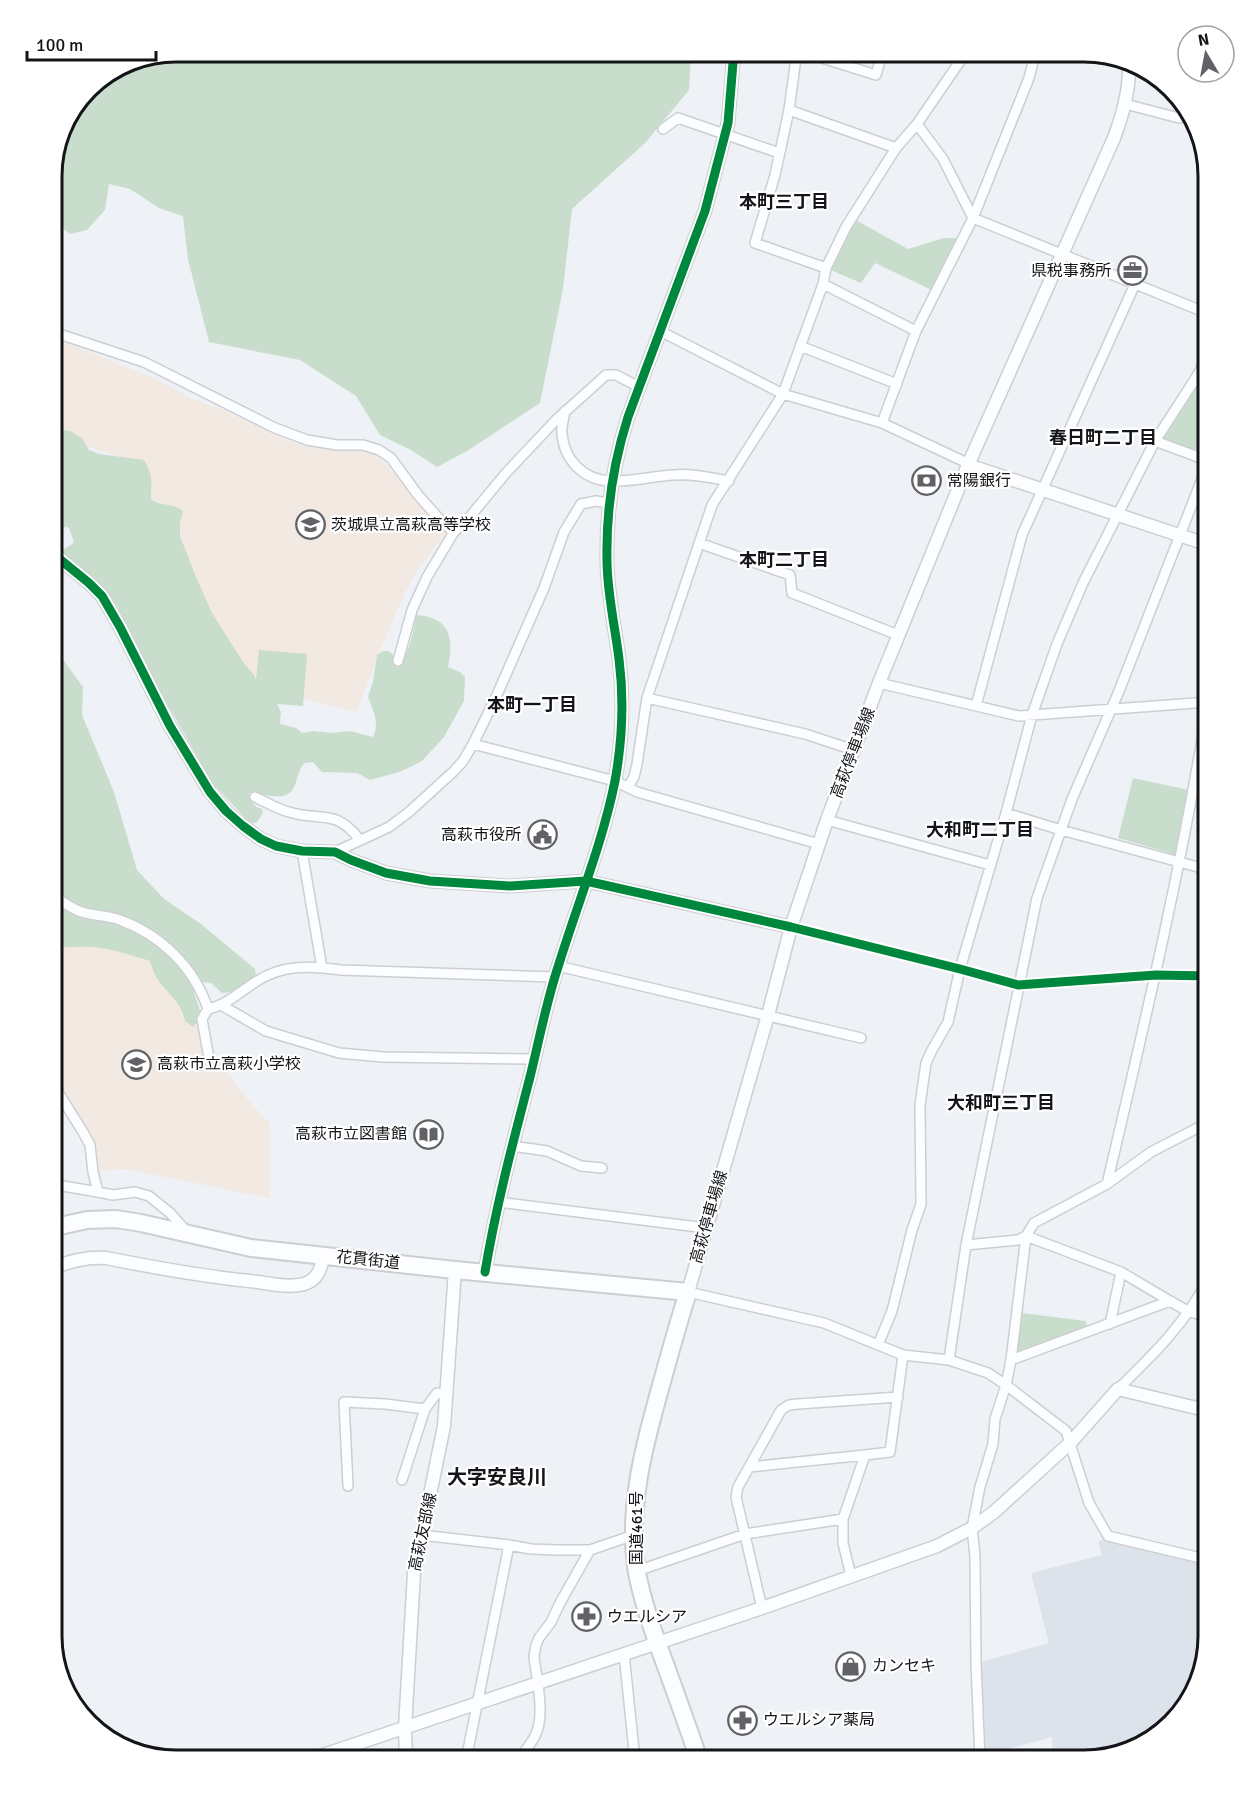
<svg xmlns="http://www.w3.org/2000/svg" width="1260" height="1811" font-family="Signika,'Noto Sans JP',sans-serif">
	<style>
		.built { fill: #dce3eb }
		.education { fill: #f2e9e2 }
		.green { fill: #c9ddcc }
		.lines { fill: none; stroke-linecap: round; stroke-linejoin: round }
		.street-casing { stroke: #ccced2; stroke-width: 12 }
		.secondary-casing { stroke: #ccced2; stroke-width: 15 }
		.highway-casing { stroke: #ccced2; stroke-width: 20 }
		.street { stroke: #fcfdfe; stroke-width: 9 }
		.secondary { stroke: #fcfdfe; stroke-width: 12 }
		.highway { stroke: #fcfdfe; stroke-width: 16 }
		.cycleway-casing { stroke: #fff; stroke-width: 13 }
		.cycleway { stroke: #00873e; stroke-width: 9 }
		.labels { text-anchor: middle; dominant-baseline: central; stroke-width: 4.5; stroke-linejoin: round; paint-order: stroke }
		.poi-label { font-size: 16px; fill: #131518; stroke: #fff; text-anchor: start }
		.street-label { font-size: 16px; fill: #131518; stroke: #fff }
		.neighbourhood-label { font-size: 18px; font-weight: bold; fill: #131518; stroke: #fff }
		.quarter-label { font-size: 20px; font-weight: bold; fill: #131518; stroke: #fff }
		.rim { fill: none; stroke: #131518; stroke-width: 3 }
	</style>
	<rect width="100%" height="100%" fill="#eef1f5"/>
	<path class="built" d="M 1104,1539 L 1200,1564 L 1209,1571 L 1209,1636 L 1192,1698 L 1147,1744 L 1085,1760 L 1053,1760 L 1052,1737 L 985,1755 L 981,1662 L 1049,1643 L 1031,1573 L 1102,1555 L 1098,1542 Z"/>
	<path class="education" d="M 51,337 L 156,379 L 194,400 L 219,408 L 286,440 L 307,447 L 374,453 L 404,483 L 446,533 L 418,569 L 404,594 L 384,641 L 356,712 L 242,684 L 186,579 L 178,518 L 143,494 L 122,458 L 73,441 L 51,430 Z
		M 51,928 L 122,938 L 191,993 L 213,1053 L 247,1099 L 270,1124 L 270,1198 L 126,1169 L 97,1171 L 97,1156 L 84,1128 L 51,1076 Z"/>
	<path class="green" d="M 175,51 L 691,51 L 689,90 L 645,143 L 572,209 L 563,289 L 540,403 L 467,451 L 437,467 L 411,450 L 380,435 L 356,396 L 300,360 L 209,342 L 188,259 L 183,216 L 159,208 L 130,189 L 109,184 L 105,210 L 87,230 L 70,234 L 51,219 L 51,167 L 64,121 L 88,87 L 128,60 Z
		M 852,218 L 908,249 L 944,238 L 963,238 L 936,292 L 875,263 L 861,283 L 826,268 Z
		M 1199,373 L 1209,377 L 1209,461 L 1155,441 Z
		M 51,428 L 70,431 L 82,438 L 89,450 L 99,454 L 144,460 C 154,477 151,481 151,499 C 159,507 174,502 183,511 L 180,523 L 180,536 L 196,577 L 212,613 L 243,662 L 254,675 L 256,680 L 259,650 L 307,654 L 303,706 L 277,704 L 281,712 L 280,724 L 296,728 L 302,733 L 313,731 L 333,733 L 350,731 L 373,737 C 380,722 373,711 368,697 L 373,682 L 377,655 L 383,651 L 389,651 L 400,662 C 410,653 414,628 416,615 C 451,617 454,639 448,667 L 460,672 L 465,677 L 464,701 L 444,737 L 422,761 L 402,771 L 370,780 L 357,773 L 322,772 L 313,762 L 304,763 C 298,770 298,780 293,789 C 284,804 260,791 249,793 C 250,801 254,807 262,809 L 263,813 L 257,822 L 251,824 L 213,784 L 139,654 L 117,606 L 98,583 L 60,556 C 62,547 69,548 74,542 L 69,528 L 66,526 L 60,532 L 51,535 Z
		M 51,643 L 83,687 L 82,715 L 114,792 L 137,870 L 164,899 L 201,924 L 255,969 L 256,978 L 237,991 L 222,993 L 211,983 L 195,981 L 194,993 L 202,1016 L 193,1027 L 185,1021 C 182,1003 168,994 158,980 C 154,974 152,968 150,961 C 133,956 117,950 100,948 C 85,945 72,949 58,946 L 51,935 Z
		M 1133,778 L 1189,790 L 1177,855 L 1118,838 Z
		M 1022,1313 L 1086,1321 L 1087,1330 L 1016,1354 Z"/>
	<g class="lines">
		<defs>
			<path id="street" d="M 797,51 L 789,110 L 775,175 L 755,243 L 826,268
				M 800,51 L 876,75 L 883,51
				M 1036,51 L 1029,78 L 973,218 L 1209,314
				M 1125,104 L 1179,118 L 1193,115
				M 789,110 L 896,148
				M 663,129 L 678,118 L 779,153
				M 823,284 L 916,331
				M 51,329 L 59,334 L 144,362 L 275,428 L 307,440 L 337,445 L 363,445 L 379,450 L 391,458 L 418,495 L 442,522 L 454,532
				M 660,331 L 783,394 L 882,423 L 963,461 L 968,465
				M 800,346 L 897,384
				M 565,411 C 564,418 561,427 562,434 C 564,459 583,480 610,481 C 631,482 653,476 674,475 C 692,473 711,478 729,481
				M 882,423 L 916,331 L 973,218 L 943,159 L 917,124
				M 1155,441 L 1209,461
				M 699,543 L 790,575 L 792,593 L 898,635
				M 398,661 L 412,610 L 427,577 L 454,532 L 468,519 L 506,473 L 556,420 L 606,375 L 616,375 L 639,387
				M 879,683 L 1019,716 L 1209,702
				M 647,698 L 805,734 L 854,750
				M 976,706 L 1022,535 L 1135,284
				M 473,744 L 615,781 L 637,792 L 819,844
				M 628,787 L 634,777 L 637,764 L 647,698 L 712,505 L 783,394 L 823,284 L 826,268 L 846,227 L 896,148 L 917,124 L 967,51
				M 255,797 C 266,802 277,809 289,812 C 322,822 335,808 360,840
				M 1006,813 L 1061,830 L 1209,870
				M 827,820 L 990,865
				M 302,851 L 322,968
				M 335,852 L 389,827 L 409,812 L 454,771 L 463,761 L 473,744 L 496,697 L 544,588 L 564,532 L 581,504 L 596,501 L 608,503
				M 51,894 C 60,900 69,907 79,911 C 91,916 107,915 120,920 C 161,935 194,967 208,1009
				M 791,927 L 960,969 L 1018,985 L 1156,975 L 1209,976
				M 558,966 L 861,1038
				M 221,1005 L 266,1031 L 339,1053 L 383,1057 L 534,1059
				M 208,1053 L 202,1019 L 208,1009 C 227,1005 241,991 257,981 C 283,964 311,966 341,970 L 555,977
				M 51,1081 L 83,1132 L 90,1145 L 93,1172 L 98,1192 L 113,1195 L 135,1192 L 149,1196 L 170,1213 L 188,1233
				M 512,1146 L 547,1151 L 581,1166 L 602,1168
				M 51,1184 L 98,1192
				M 1107,1184 C 1145,1022 1183,861 1209,697
				M 498,1202 L 706,1228
				M 966,1245 L 1018,1240 L 1026,1236 L 1121,1272 L 1170,1301 L 1011,1360 L 1026,1236 L 1034,1223 L 1107,1184 L 1151,1152 L 1209,1122
				M 688,1292 L 824,1323 L 903,1355 L 949,1360 L 988,1373 L 1006,1385 L 1066,1431 L 1089,1503 L 1108,1536 L 1209,1560
				M 1170,1301 L 1189,1312 L 1209,1316
				M 1110,1324 L 1121,1272
				M 878,1345 L 892,1311 L 912,1230 L 921,1204 L 920,1105 L 926,1063 L 932,1050 L 948,1022 L 960,969 L 1006,813 L 1032,715 L 1057,644 L 1083,583 L 1155,441 L 1199,373 L 1209,350
				M 949,1360 L 966,1245 L 1037,898 L 1072,799 L 1119,691 L 1209,461
				M 1118,1389 C 1152,1356 1188,1321 1209,1277
				M 749,1467 L 865,1455
				M 402,1480 L 425,1409 L 437,1393 L 447,1395
				M 348,1486 L 344,1402 L 385,1404 L 425,1409
				M 421,1535 L 509,1545 L 531,1549 L 558,1550 L 590,1550 L 634,1535
				M 637,1571 L 745,1534 L 843,1519
				M 851,1576 L 843,1543 L 843,1519 L 865,1455 L 890,1452 L 903,1355
				M 762,1608 L 736,1497 L 738,1487 L 781,1410 L 789,1405 L 798,1404 L 898,1397
				M 624,1654 L 635,1760
				M 466,1760 L 509,1545
				M 520,1760 C 524,1751 531,1744 535,1736 C 546,1715 536,1678 534,1656 L 536,1645 L 539,1638 L 551,1622 L 561,1601 L 590,1550
				M 980,1760 L 976,1664 L 975,1556 L 972,1528 L 980,1487 L 993,1444 L 995,1419 L 1006,1385 L 1011,1360"/>
			<path id="secondary" d="M 968,465 L 1209,545
				M 51,552 L 89,583 L 102,596 L 120,627 L 170,726 L 210,792 L 226,811 L 243,826 L 261,839 L 276,846 L 302,851 L 335,852 L 351,860 L 386,873 L 430,881 L 510,886 L 586,881 L 791,927
				M 51,1269 C 70,1261 85,1257 106,1258 C 156,1268 207,1277 258,1282 C 272,1284 290,1288 304,1284 C 318,1280 321,1268 324,1255
				M 485,1272 C 496,1206 513,1142 530,1077 C 539,1041 546,1003 558,967 C 577,905 602,845 615,781 C 622,742 624,698 619,659 C 615,626 607,593 607,560 C 606,510 613,464 628,417 L 705,211 L 728,123 L 734,51
				M 688,1292 L 768,1015 L 791,927 L 827,820 L 879,683 L 968,465 L 1114,138 C 1123,114 1130,90 1129,64
				M 308,1760 L 762,1608 L 937,1546 L 972,1528 L 993,1513 L 1071,1442 L 1118,1389 L 1209,1411
				M 406,1760 L 405,1728 L 414,1573 L 444,1426 L 455,1270"/>
			<path id="highway" d="M 51,1228 L 87,1220 L 116,1219 L 141,1223 L 251,1248 L 455,1270 L 688,1292 C 678,1324 669,1356 660,1389 C 643,1449 627,1511 637,1573 C 643,1603 653,1632 664,1661 C 676,1694 688,1727 699,1760"/>
		</defs>
		<use href="#street" class="street-casing"/>
		<use href="#secondary" class="secondary-casing"/>
		<use href="#highway" class="highway-casing"/>
		<use href="#street" class="street"/>
		<use href="#secondary" class="secondary"/>
		<use href="#highway" class="highway"/>
		<defs>
			<path id="cycleway" d="M 51,552 L 89,583 L 102,596 L 120,627 L 170,726 L 210,792 L 226,811 L 243,826 L 261,839 L 276,846 L 302,851 L 335,852 L 351,860 L 386,873 L 430,881 L 510,886 L 586,881 L 791,927 L 960,969 L 1018,985 L 1156,975 L 1209,976
				M 485,1272 C 496,1206 513,1142 530,1077 C 539,1041 546,1003 558,967 C 577,905 602,845 615,781 C 622,742 624,698 619,659 C 615,626 607,593 607,560 C 606,510 613,464 628,417 L 705,211 L 728,123 L 734,51"/>
		</defs>
		<use href="#cycleway" class="cycleway-casing"/>
		<use href="#cycleway" class="cycleway"/>
	</g>
	<defs>
		<symbol id="office-ring" viewBox="-11 -11 22 22"><circle r="9.5" fill="#fff" stroke="#606265" stroke-width="1.5"/><path d="M-6-3h4V-5.5h4V-3h4V5H-6ZM-1-4.5V-3h2v-1.5ZM-6 0V1H6V0Z" fill="#606265"/></symbol>
		<symbol id="bank-ring" viewBox="-11 -11 22 22"><circle r="9.5" fill="#fff" stroke="#606265" stroke-width="1.5"/><path d="M-6-4H6V4H-6ZM0-2.3a2.3 2.3 0 1 0 0 4.6a2.3 2.3 0 1 0 0-4.6Z" fill="#606265"/></symbol>
		<symbol id="school-ring" viewBox="-11 -11 22 22"><circle r="9.5" fill="#fff" stroke="#606265" stroke-width="1.5"/><path d="M0-5L7-2L0 1L-7-2ZM-4 1L0 2.5L4 1V4Q0 6-4 4Z" fill="#606265"/></symbol>
		<symbol id="civic-ring" viewBox="-11 -11 22 22"><circle r="9.5" fill="#fff" stroke="#606265" stroke-width="1.5"/><path d="M-.6-6.5H3V-4.5H.6V-3L4-1V1h2V6H-6V1h2V-1L-.6-3ZM-1.2 2.5V6h2.4V2.5Z" fill="#606265"/></symbol>
		<symbol id="library-ring" viewBox="-11 -11 22 22"><circle r="9.5" fill="#fff" stroke="#606265" stroke-width="1.5"/><path d="M-6-4Q-3-5.5-.7-3.5V5Q-3 3-6 4ZM6-4Q3-5.5 .7-3.5V5Q3 3 6 4Z" fill="#606265"/></symbol>
		<symbol id="pharmacy-ring" viewBox="-11 -11 22 22"><circle r="9.5" fill="#fff" stroke="#606265" stroke-width="1.5"/><path d="M-2-6h4v4h4v4h-4v4h-4v-4h-4v-4h4Z" fill="#606265"/></symbol>
		<symbol id="shop-ring" viewBox="-11 -11 22 22"><circle r="9.5" fill="#fff" stroke="#606265" stroke-width="1.5"/><path d="M-5-2.5h2.3a2.7 3.5 0 0 1 5.4 0H5L5.5 6h-11ZM-1.5-2.5h3a1.5 2.3 0 0 0-3 0Z" fill="#606265"/></symbol>
	</defs>
	<g fill-rule="evenodd">
		<use href="#office-ring" x="1116" y="254" width="33" height="33"/>
		<use href="#bank-ring" x="910" y="464" width="33" height="33"/>
		<use href="#school-ring" x="294" y="508" width="33" height="33"/>
		<use href="#civic-ring" x="526" y="818" width="33" height="33"/>
		<use href="#school-ring" x="120" y="1048" width="33" height="33"/>
		<use href="#library-ring" x="412" y="1118" width="33" height="33"/>
		<use href="#pharmacy-ring" x="570" y="1600" width="33" height="33"/>
		<use href="#shop-ring" x="834" y="1650" width="33" height="33"/>
		<use href="#pharmacy-ring" x="726" y="1704" width="33" height="33"/>
	</g>
	<g class="labels">
		<g class="poi-label">
			<text x="1111" y="271" text-anchor="end">県税事務所</text>
			<text x="947" y="481">常陽銀行</text>
			<text x="331" y="525">茨城県立高萩高等学校</text>
			<text x="521" y="835" text-anchor="end">高萩市役所</text>
			<text x="157" y="1064">高萩市立高萩小学校</text>
			<text x="407" y="1134" text-anchor="end">高萩市立図書館</text>
			<text x="607" y="1617">ウエルシア</text>
			<text x="872" y="1666">カンセキ</text>
			<text x="763" y="1720">ウエルシア薬局</text>
		</g>
		<g class="street-label">
			<text transform="translate(853 753) rotate(-69)">高萩停車場線</text>
			<text transform="translate(709 1217) rotate(-74)">高萩停車場線</text>
			<text transform="translate(368 1260) rotate(6)">花貫街道</text>
			<text transform="translate(637 1528) rotate(-90)">国道461号</text>
			<text transform="translate(423 1532) rotate(-78)">高萩友部線</text>
		</g>
		<g class="neighbourhood-label">
			<text x="784" y="202">本町三丁目</text>
			<text x="1103" y="438">春日町二丁目</text>
			<text x="784" y="560">本町二丁目</text>
			<text x="532" y="705">本町一丁目</text>
			<text x="980" y="830">大和町二丁目</text>
			<text x="1001" y="1103">大和町三丁目</text>
		</g>
		<g class="quarter-label">
			<text x="497" y="1477">大字安良川</text>
		</g>
	</g>
	<path d="M0 0H1260V1811H0ZM176 62H1084A114 114 0 0 1 1198 176V1636A114 114 0 0 1 1084 1750H176A114 114 0 0 1 62 1636V176A114 114 0 0 1 176 62Z" fill="#fff" fill-rule="evenodd"/>
	<path class="rim" d="M176 62H1084A114 114 0 0 1 1198 176V1636A114 114 0 0 1 1084 1750H176A114 114 0 0 1 62 1636V176A114 114 0 0 1 176 62Z"/>
	<g transform="translate(1206 54) rotate(350)"><circle r="28" fill="#ffffff" stroke="#a1a1a3" stroke-width="1.5"/>
	<path d="M0-4.5L10 22L0 15L-10 22Z" fill="#606265"/>
	<text y="-9" font-size="16" font-weight="bold" text-anchor="middle" fill="#131518">N</text>
	</g>
	<path d="M27 51v9h129v-9" fill="none" stroke="#131518" stroke-width="3"/>
	<text x="36" y="51" font-size="18" fill="#131518" stroke="#ffffff" stroke-width="4.5" paint-order="stroke">100 m</text>
</svg>
